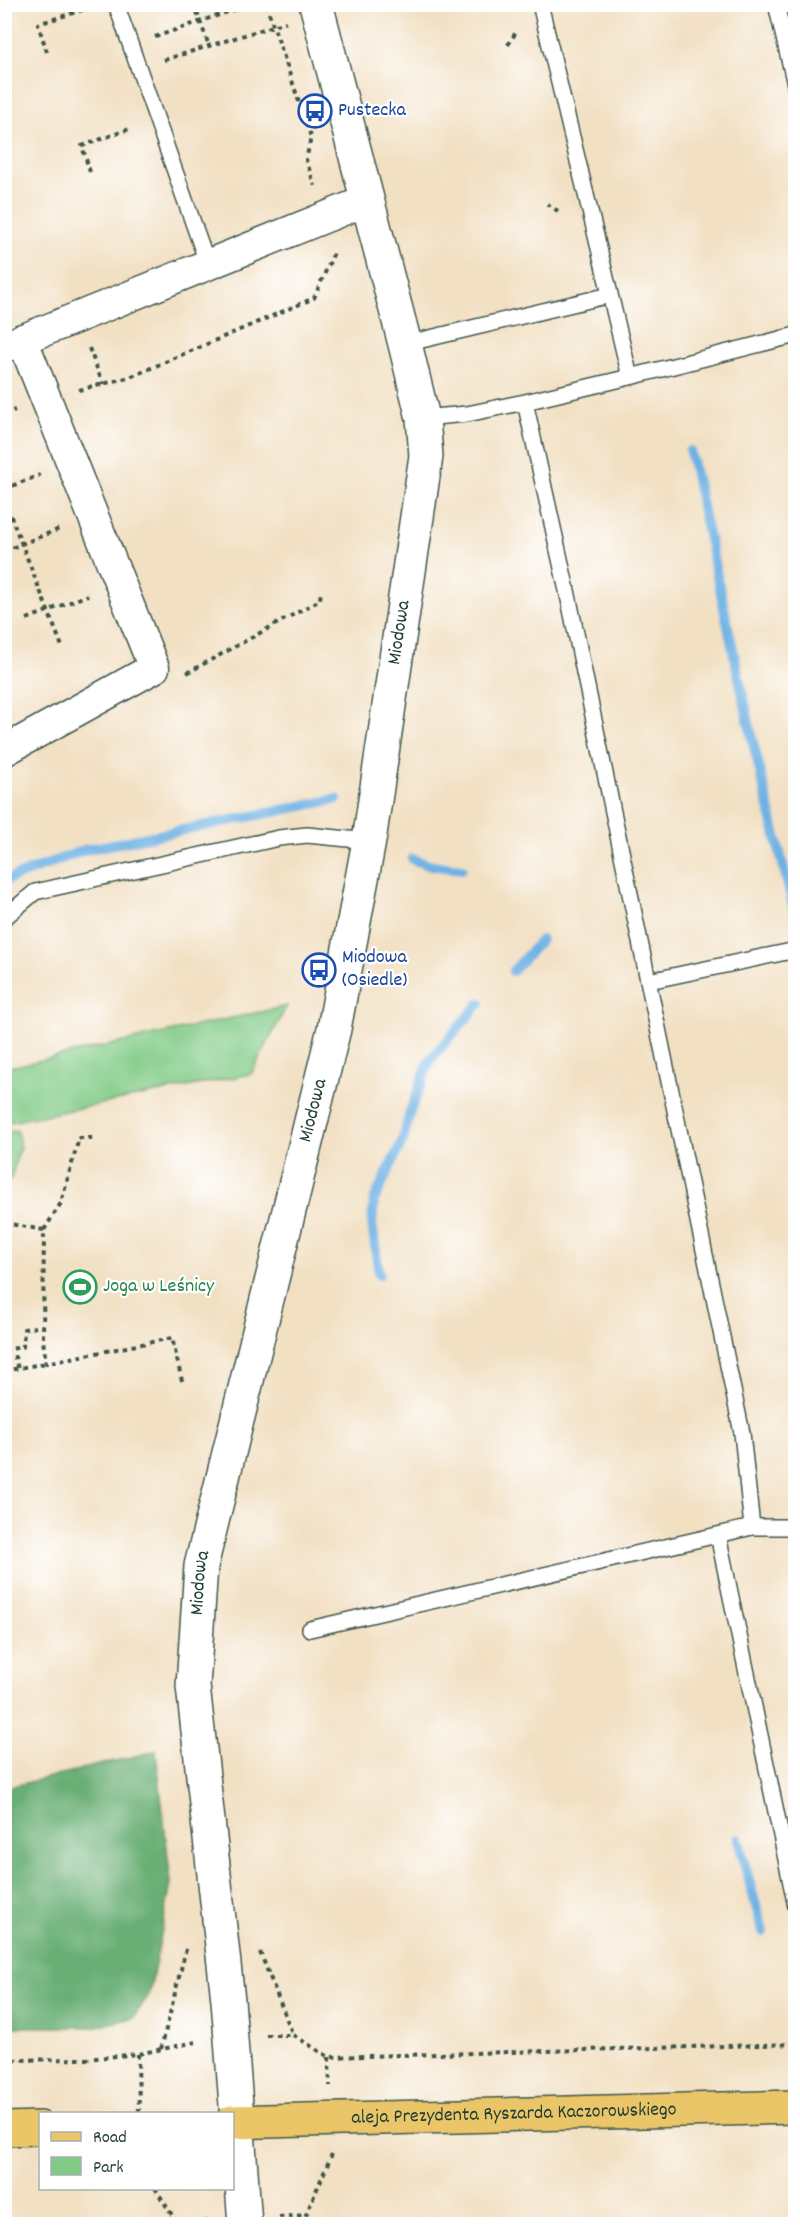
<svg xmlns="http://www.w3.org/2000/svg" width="800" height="2229" font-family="Dekko,sans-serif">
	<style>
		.green { fill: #82cb87; stroke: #50845e; stroke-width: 1.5 }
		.forest { fill: #69af74; stroke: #447654; stroke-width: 1.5 }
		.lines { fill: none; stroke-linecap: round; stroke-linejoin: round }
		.stream { stroke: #6eb2e4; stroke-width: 10 }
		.service-casing { stroke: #3f5549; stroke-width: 18 }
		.minor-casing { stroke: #3f5549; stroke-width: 33 }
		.tertiary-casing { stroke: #3f5549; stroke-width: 36 }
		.primary-casing { stroke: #3f5549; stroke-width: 36 }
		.path { stroke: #3f5549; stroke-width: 4; stroke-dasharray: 4.5 4.5; stroke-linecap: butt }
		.service { stroke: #fff; stroke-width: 15 }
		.minor { stroke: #fff; stroke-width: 30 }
		.tertiary { stroke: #fff; stroke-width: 33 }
		.primary { stroke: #ebc669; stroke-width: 33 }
		.labels { text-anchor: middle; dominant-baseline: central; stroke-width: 4.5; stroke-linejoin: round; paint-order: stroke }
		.transit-label { font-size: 20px; fill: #164399; stroke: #fff; text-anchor: start }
		.street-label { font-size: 20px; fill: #1f3d34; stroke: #fff }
		.leisure-label { font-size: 20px; fill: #27864d; stroke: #fff; text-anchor: start }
	</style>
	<rect width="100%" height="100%" fill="#fff"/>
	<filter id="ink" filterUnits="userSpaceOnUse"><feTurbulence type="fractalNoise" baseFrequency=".0167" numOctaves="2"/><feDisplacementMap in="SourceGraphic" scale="12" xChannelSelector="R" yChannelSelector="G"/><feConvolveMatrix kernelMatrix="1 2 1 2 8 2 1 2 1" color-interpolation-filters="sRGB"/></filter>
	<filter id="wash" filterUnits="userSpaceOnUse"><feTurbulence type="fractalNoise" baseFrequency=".008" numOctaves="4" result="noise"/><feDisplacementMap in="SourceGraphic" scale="24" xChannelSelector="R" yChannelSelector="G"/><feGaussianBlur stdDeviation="1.35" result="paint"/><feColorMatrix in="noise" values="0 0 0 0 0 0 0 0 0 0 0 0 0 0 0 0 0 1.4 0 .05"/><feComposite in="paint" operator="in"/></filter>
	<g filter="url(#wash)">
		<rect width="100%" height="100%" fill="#f2e0c3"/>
		<path class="green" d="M 287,1006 L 251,1074 L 5,1123 L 5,1068 Z
			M 17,1130 L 20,1147 L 11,1179 L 5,1181 L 5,1132 Z"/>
		<path class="forest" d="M 156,1751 L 171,1884 L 149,1995 L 133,2018 L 93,2027 L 5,2027 L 5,1788 Z"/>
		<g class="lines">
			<path class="stream" d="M 690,451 L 753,742 L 796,918
				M 412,859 L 428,865 L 462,869
				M 4,881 L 84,850 L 337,799
				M 513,971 L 541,940
				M 379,1275 L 372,1223 L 374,1200 L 403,1140 L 410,1112 L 430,1060 L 480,1003
				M 738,1839 L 763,1932"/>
		</g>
	</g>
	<g filter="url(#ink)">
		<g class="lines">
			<defs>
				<path id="service" d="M 116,4 L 208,265
					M 540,4 L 630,377 L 796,335
					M 776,4 L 796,89
					M 405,344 L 610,295
					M 630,377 L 525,402 L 568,595 L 742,1433 L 752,1527
					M 423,418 L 467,414 L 525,402
					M 4,918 L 35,892 L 279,838 L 307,835 L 369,841
					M 649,981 L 796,950
					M 718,1535 L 796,1907
					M 310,1629 L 752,1527 L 796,1527"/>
				<path id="minor" d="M 4,347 L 368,200
					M 4,751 L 154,668 L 22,339"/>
				<g id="tertiary">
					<path id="s1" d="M 245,2224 L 228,2000 L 193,1686 L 201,1566 L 334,1029 L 369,841 L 426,456 L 423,418 L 405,344 L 316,4"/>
				</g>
				<g id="primary">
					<path id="s2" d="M 232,2122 L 796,2107"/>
					<path d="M 4,2129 L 40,2128"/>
				</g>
			</defs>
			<use href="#service" class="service-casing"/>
			<use href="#minor" class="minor-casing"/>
			<use href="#tertiary" class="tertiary-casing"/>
			<use href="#primary" class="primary-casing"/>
			<path class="path" d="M 194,4 L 209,46
				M 266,4 L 311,137 L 306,160 L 315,186
				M 155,37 L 251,4
				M 508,45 L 516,32
				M 47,52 L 38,24 L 92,7
				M 164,60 L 286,22
				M 90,172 L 82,146 L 132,128
				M 547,204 L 558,211
				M 89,348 L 103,384
				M 79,390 L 130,377 L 314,298 L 335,250
				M 4,414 L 15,410
				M 4,489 L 40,475
				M 4,499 L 63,649
				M 4,551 L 62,528
				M 27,619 L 88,595
				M 187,673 L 320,600 L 321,590
				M 4,1223 L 44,1230 L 43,1340 L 46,1363 L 172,1338 L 183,1385
				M 44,1230 L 61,1203 L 79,1138 L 95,1138
				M 4,1350 L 23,1347 L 24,1329 L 43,1326
				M 4,1359 L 15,1357 L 18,1369
				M 4,1371 L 46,1363
				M 260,1952 L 293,2035
				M 266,2035 L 293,2035 L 329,2057 L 796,2044
				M 161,2049 L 186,1949
				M 138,2054 L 139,2114
				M 329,2057 L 330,2086
				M 4,2060 L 86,2059 L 138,2054 L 196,2042
				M 155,2188 L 177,2223
				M 279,2217 L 306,2215
				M 176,2223 L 212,2221
				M 302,2224 L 332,2154"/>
			<use href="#service" class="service"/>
			<use href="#minor" class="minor"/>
			<use href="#tertiary" class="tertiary"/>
			<use href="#primary" class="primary"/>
		</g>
	</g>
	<defs>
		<symbol id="bus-ring" viewBox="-11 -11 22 22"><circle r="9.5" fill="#fff" stroke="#1a4fb4" stroke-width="1.5"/><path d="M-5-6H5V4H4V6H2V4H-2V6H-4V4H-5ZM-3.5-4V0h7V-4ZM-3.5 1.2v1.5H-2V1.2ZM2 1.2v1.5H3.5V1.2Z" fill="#1a4fb4"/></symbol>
		<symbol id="stadium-ring" viewBox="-11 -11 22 22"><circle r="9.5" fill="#fff" stroke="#2e9e5b" stroke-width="1.5"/><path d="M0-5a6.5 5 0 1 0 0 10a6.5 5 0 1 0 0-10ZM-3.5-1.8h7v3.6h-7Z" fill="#2e9e5b"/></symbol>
	</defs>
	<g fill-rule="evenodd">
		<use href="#bus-ring" x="296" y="92" width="38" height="38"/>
		<use href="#bus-ring" x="300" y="951" width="38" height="38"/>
		<use href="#stadium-ring" x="61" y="1268" width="38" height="38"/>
	</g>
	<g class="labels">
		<g class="transit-label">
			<text x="338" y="111">Pustecka</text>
			<text x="342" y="958">Miodowa<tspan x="342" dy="23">(Osiedle)</tspan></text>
		</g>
		<g class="street-label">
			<text stroke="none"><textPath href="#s1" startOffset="1616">Miodowa</textPath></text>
			<text stroke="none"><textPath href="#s1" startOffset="1130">Miodowa</textPath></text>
			<text stroke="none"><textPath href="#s1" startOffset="644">Miodowa</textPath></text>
			<text stroke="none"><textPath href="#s2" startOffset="282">aleja Prezydenta Ryszarda Kaczorowskiego</textPath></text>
		</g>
		<g class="leisure-label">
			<text x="103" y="1287">Joga w Leśnicy</text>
		</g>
	</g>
	<rect width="800" height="2229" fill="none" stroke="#fff" stroke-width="24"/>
	<rect x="39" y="2112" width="195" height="78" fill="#ffffff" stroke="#a5b1ae" stroke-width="1.5"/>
	<rect x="51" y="2132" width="30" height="9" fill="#ebc669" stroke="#a5b1ae" stroke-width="1.5"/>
	<text x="93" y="2142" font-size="18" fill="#1f3d34">Road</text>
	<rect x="51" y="2157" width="30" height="18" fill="#82cb87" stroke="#a5b1ae" stroke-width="1.5"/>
	<text x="93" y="2172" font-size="18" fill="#1f3d34">Park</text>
</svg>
